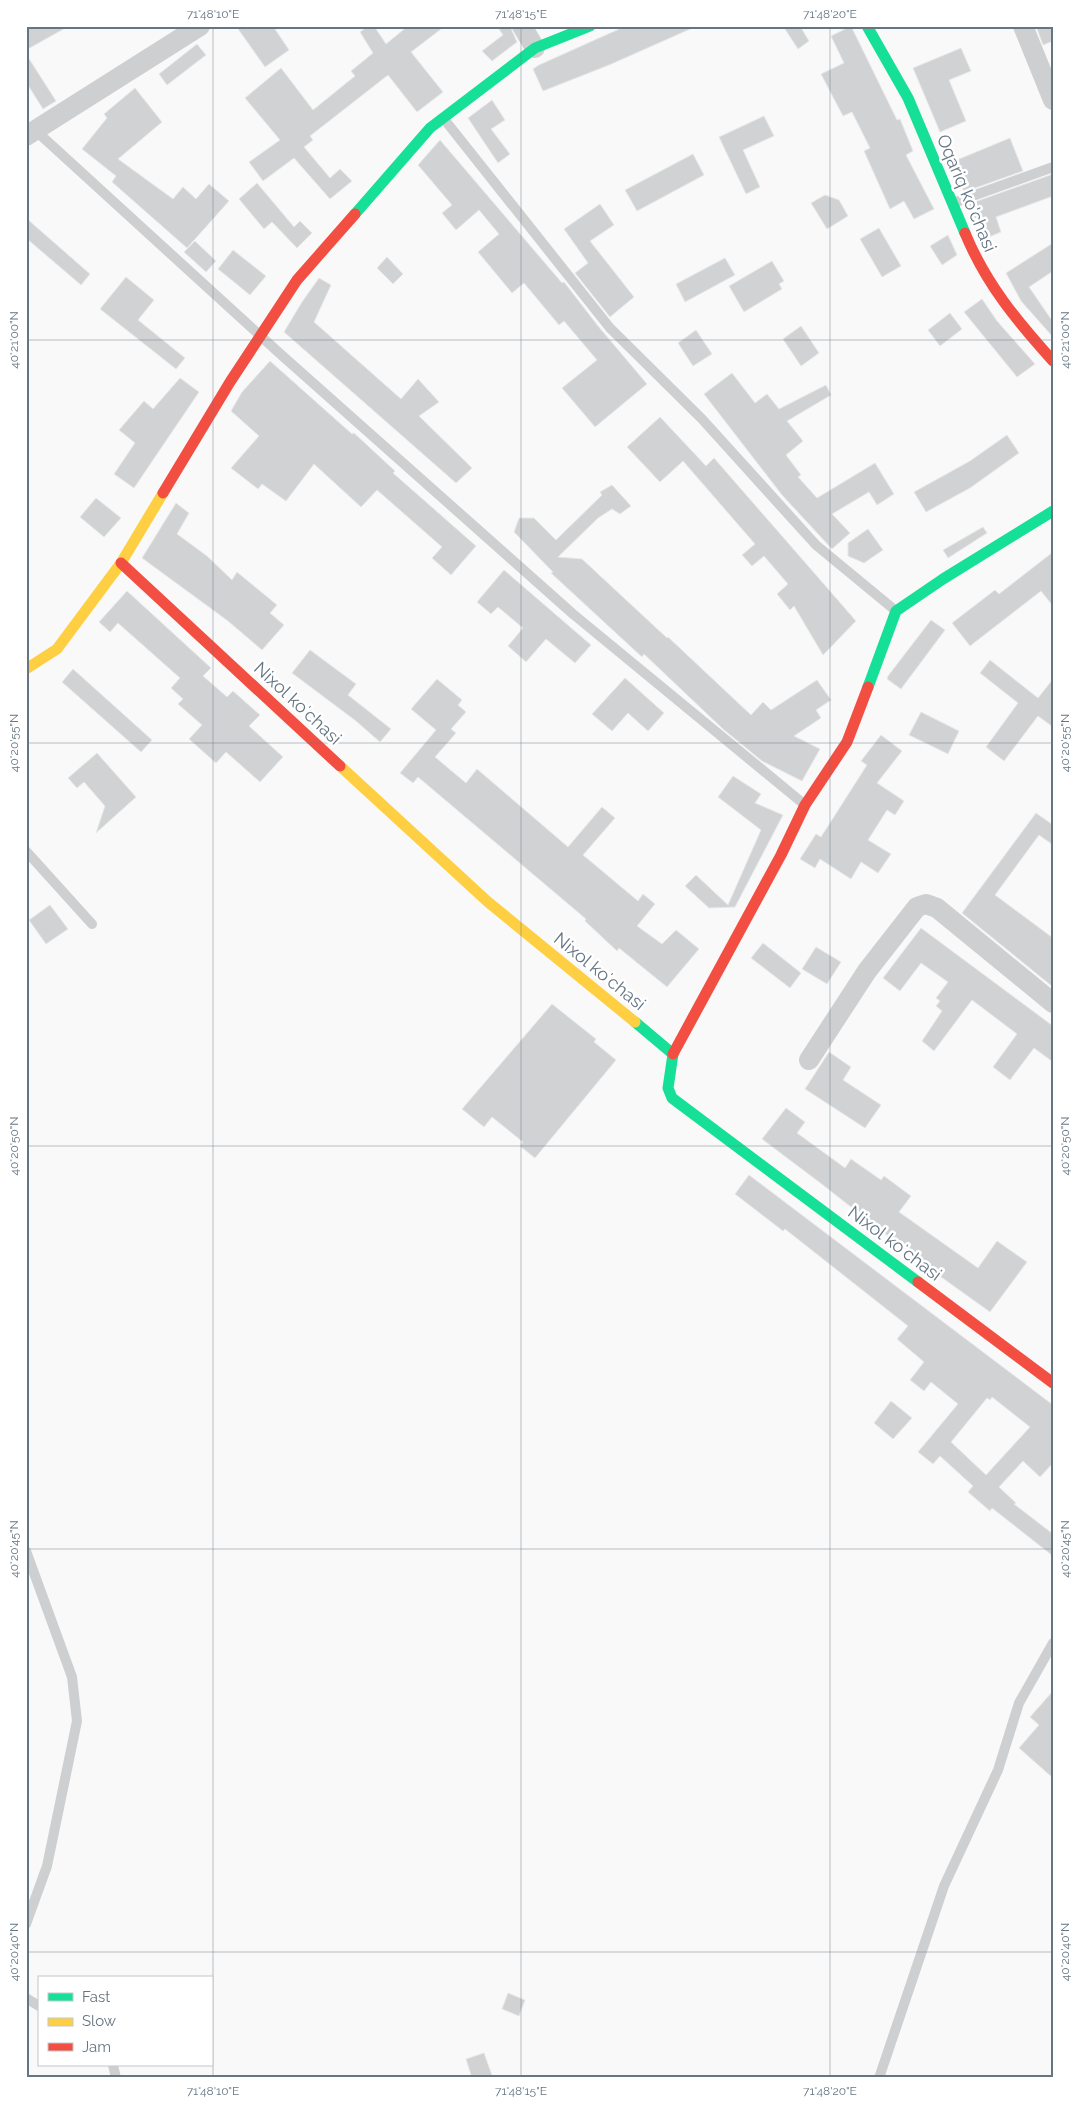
<svg xmlns="http://www.w3.org/2000/svg" width="1079" height="2104" font-family="Raleway,sans-serif">
	<style>
		.building { fill: #d0d2d3; stroke: #e8e8e8; fill-rule: evenodd }
		.lines { fill: none; stroke-linecap: round; stroke-linejoin: round }
		.lane { stroke: #cecfd0; stroke-width: 10 }
		.street { stroke: #cecfd0; stroke-width: 20 }
		.fast { stroke: #16e098; stroke-width: 11 }
		.slow { stroke: #ffcf43; stroke-width: 11 }
		.jam { stroke: #f24e42; stroke-width: 11 }
		.ticks { fill: none; stroke: #657683; stroke-width: 1; stroke-opacity: 0.45 }
		.labels { text-anchor: middle; dominant-baseline: central; stroke-width: 5; stroke-linejoin: round; paint-order: stroke }
		.street-label { font-size: 18px; fill: #657683; stroke: #fff }
		.neatline { fill: none; stroke: #657683; stroke-width: 2 }
		.ticks-label { font-size: 12px; text-anchor: middle; fill: #657683 }
	</style>
	<rect width="100%" height="100%" fill="#f9f9f9"/>
	<path class="building" d="M 26,26 L 69,26 L 26,50 Z
		M 236,26 L 273,26 L 289,50 L 265,67 Z
		M 368,26 L 374,26 L 386,44 L 408,26 L 445,26 L 411,52 L 443,92 L 417,112 L 388,75 L 310,136 L 313,140 L 304,147 L 330,178 L 340,169 L 352,181 L 330,199 L 294,158 L 263,181 L 249,162 L 280,140 L 245,98 L 281,68 L 313,110 L 355,76 L 351,71 L 373,53 L 360,32 Z
		M 497,26 L 510,26 L 517,42 L 492,61 L 482,51 L 503,35 Z
		M 626,26 L 697,26 L 609,65 L 543,91 L 533,69 L 539,65 Z
		M 783,26 L 800,26 L 809,41 L 798,49 Z
		M 851,26 L 897,120 L 900,119 L 913,151 L 906,155 L 934,209 L 914,219 L 904,201 L 890,209 L 864,151 L 870,148 L 852,112 L 843,116 L 821,74 L 844,63 L 831,36 Z
		M 1036,26 L 1053,26 L 1053,41 L 1043,45 Z
		M 197,44 L 206,55 L 167,85 L 159,74 Z
		M 961,48 L 971,71 L 949,80 L 966,121 L 940,132 L 913,68 Z
		M 26,54 L 56,101 L 43,109 L 26,82 Z
		M 135,88 L 162,122 L 118,159 L 173,199 L 183,187 L 196,199 L 209,184 L 229,201 L 187,248 L 112,182 L 116,176 L 82,149 L 107,118 L 104,114 Z
		M 492,100 L 505,120 L 491,129 L 510,154 L 498,163 L 468,118 Z
		M 764,116 L 774,136 L 743,150 L 760,187 L 746,194 L 719,137 Z
		M 1010,138 L 1023,171 L 964,192 L 952,162 Z
		M 440,140 L 562,283 L 564,282 L 598,326 L 647,384 L 595,427 L 562,388 L 597,360 L 564,321 L 559,325 L 524,283 L 512,293 L 478,252 L 499,234 L 479,210 L 456,230 L 442,213 L 452,205 L 418,165 Z
		M 693,154 L 704,175 L 637,211 L 625,190 Z
		M 1053,174 L 1053,196 L 996,217 L 1001,232 L 984,239 L 969,204 Z
		M 257,183 L 294,227 L 300,221 L 312,233 L 297,248 L 272,222 L 264,229 L 239,199 Z
		M 825,195 L 839,200 L 848,216 L 827,229 L 811,203 Z
		M 600,204 L 614,225 L 590,241 L 634,297 L 610,317 L 575,273 L 588,263 L 564,229 Z
		M 26,218 L 90,274 L 81,285 L 26,238 Z
		M 879,228 L 901,266 L 882,277 L 860,239 Z
		M 948,235 L 957,255 L 942,265 L 930,246 Z
		M 195,241 L 216,261 L 206,272 L 184,252 Z
		M 1053,243 L 1053,271 L 1029,287 L 1053,322 L 1053,337 L 1021,301 L 1006,273 Z
		M 233,250 L 266,276 L 250,295 L 218,269 Z
		M 387,257 L 403,274 L 393,284 L 377,268 Z
		M 725,258 L 735,275 L 685,302 L 676,284 Z
		M 772,261 L 784,281 L 779,284 L 782,289 L 744,312 L 729,286 Z
		M 126,277 L 154,300 L 138,320 L 185,358 L 176,369 L 100,309 Z
		M 319,278 L 331,285 L 314,322 L 401,399 L 418,379 L 439,402 L 419,416 L 472,468 L 456,483 L 284,332 L 302,302 Z
		M 982,299 L 997,321 L 1035,364 L 1017,377 L 964,312 Z
		M 950,313 L 962,329 L 940,346 L 928,330 Z
		M 801,326 L 819,353 L 801,366 L 783,339 Z
		M 696,330 L 712,354 L 693,366 L 678,343 Z
		M 270,361 L 352,434 L 354,433 L 395,471 L 393,473 L 476,546 L 451,575 L 432,558 L 442,547 L 377,490 L 361,507 L 314,464 L 286,501 L 262,484 L 258,489 L 231,468 L 259,436 L 231,411 L 242,392 Z
		M 732,373 L 755,403 L 767,394 L 779,409 L 826,385 L 831,395 L 787,421 L 803,441 L 786,455 L 801,475 L 798,477 L 817,498 L 875,463 L 894,494 L 877,505 L 869,492 L 832,514 L 850,533 L 832,549 L 782,495 L 704,394 Z
		M 180,378 L 199,392 L 134,488 L 114,474 L 135,443 L 119,430 L 144,401 L 153,409 Z
		M 660,417 L 706,466 L 714,458 L 856,621 L 823,655 L 794,606 L 790,610 L 777,594 L 788,584 L 764,556 L 752,566 L 742,555 L 755,544 L 683,461 L 660,482 L 627,447 Z
		M 1007,435 L 1019,453 L 970,488 L 926,512 L 914,492 L 970,461 Z
		M 612,485 L 631,506 L 620,514 L 612,509 L 598,518 L 558,557 L 582,559 L 667,638 L 668,637 L 751,715 L 763,702 L 771,710 L 817,680 L 831,700 L 816,710 L 821,718 L 794,736 L 820,749 L 802,781 L 762,761 L 723,729 L 644,654 L 642,657 L 551,573 L 553,572 L 514,532 L 519,518 L 534,518 L 556,540 L 602,495 L 600,492 Z
		M 96,498 L 121,518 L 104,537 L 80,517 Z
		M 176,503 L 189,513 L 177,534 L 207,556 L 232,580 L 237,572 L 277,605 L 270,613 L 284,625 L 262,650 L 228,621 L 142,558 Z
		M 983,527 L 987,533 L 948,558 L 943,550 Z
		M 868,529 L 883,550 L 864,563 L 848,556 L 848,543 Z
		M 1053,552 L 1053,606 L 1041,591 L 970,646 L 952,623 L 995,590 L 999,594 Z
		M 504,570 L 591,645 L 575,663 L 546,639 L 526,662 L 508,646 L 523,628 L 498,607 L 491,614 L 477,602 Z
		M 127,591 L 211,668 L 203,676 L 227,697 L 233,691 L 260,715 L 249,726 L 283,757 L 260,782 L 226,752 L 216,763 L 189,739 L 202,725 L 178,704 L 183,699 L 171,688 L 180,678 L 118,623 L 110,632 L 99,622 Z
		M 931,620 L 945,630 L 901,689 L 887,679 L 888,676 Z
		M 310,650 L 356,684 L 348,695 L 391,729 L 380,742 L 356,721 L 292,673 Z
		M 990,660 L 1038,698 L 1053,679 L 1053,727 L 1038,716 L 1004,761 L 986,747 L 1018,703 L 980,673 Z
		M 73,669 L 152,740 L 141,752 L 62,682 Z
		M 625,678 L 664,713 L 648,731 L 628,713 L 612,731 L 592,714 Z
		M 437,679 L 462,700 L 458,705 L 466,712 L 451,729 L 456,733 L 435,757 L 466,783 L 477,769 L 568,847 L 602,807 L 615,818 L 583,855 L 638,901 L 643,894 L 655,904 L 637,926 L 662,944 L 676,930 L 699,949 L 667,987 L 619,948 L 617,951 L 585,921 L 586,919 L 418,777 L 413,783 L 400,773 L 436,730 L 411,709 Z
		M 921,712 L 959,731 L 948,754 L 909,735 Z
		M 881,735 L 902,751 L 877,783 L 904,801 L 895,815 L 887,810 L 868,840 L 891,854 L 878,873 L 861,862 L 851,879 L 820,859 L 815,868 L 800,859 L 816,834 L 821,837 L 867,765 L 861,761 Z
		M 97,753 L 136,797 L 96,833 L 105,806 L 84,782 L 77,788 L 68,778 Z
		M 733,776 L 761,794 L 755,803 L 783,815 L 735,907 L 709,908 L 685,886 L 696,875 L 728,905 L 761,830 L 718,797 Z
		M 1036,813 L 1053,825 L 1053,845 L 1039,835 L 995,895 L 1053,938 L 1053,987 L 962,913 Z
		M 50,905 L 68,929 L 46,944 L 29,920 Z
		M 921,928 L 1053,1026 L 1053,1062 L 1034,1048 L 1010,1080 L 993,1067 L 1017,1034 L 972,1000 L 934,1051 L 922,1041 L 942,1011 L 936,1006 L 940,1001 L 936,998 L 948,982 L 921,963 L 900,991 L 883,978 Z
		M 763,943 L 801,973 L 790,988 L 751,958 Z
		M 816,947 L 841,962 L 827,984 L 802,969 Z
		M 552,1004 L 596,1039 L 594,1042 L 616,1060 L 535,1158 L 520,1146 L 523,1142 L 492,1117 L 484,1127 L 462,1109 Z
		M 829,1052 L 851,1067 L 843,1080 L 881,1105 L 865,1128 L 805,1089 Z
		M 786,1108 L 805,1122 L 797,1133 L 845,1168 L 851,1159 L 881,1180 L 884,1176 L 911,1196 L 899,1212 L 978,1268 L 997,1241 L 1027,1262 L 990,1312 L 930,1269 L 823,1185 L 762,1139 Z
		M 749,1175 L 1053,1405 L 1053,1463 L 1040,1477 L 1023,1461 L 999,1487 L 1016,1503 L 1014,1504 L 1053,1534 L 1053,1556 L 992,1508 L 990,1511 L 968,1492 L 973,1486 L 940,1456 L 933,1464 L 918,1452 L 958,1404 L 931,1382 L 924,1391 L 910,1380 L 924,1362 L 897,1339 L 908,1326 L 785,1229 L 783,1231 L 735,1194 ZM 992,1397 L 1030,1427 L 986,1475 L 951,1442 L 987,1398 L 990,1400 Z
		M 891,1401 L 912,1418 L 893,1439 L 874,1423 Z
		M 1053,1691 L 1053,1778 L 1019,1748 L 1039,1725 L 1030,1717 Z
		M 508,1993 L 525,2000 L 519,2016 L 502,2009 Z
		M 484,2053 L 493,2078 L 472,2078 L 466,2059 Z"/>
	<g class="lines">
		<path class="lane" d="M 444,119 L 610,328 L 702,419 L 816,545 L 896,611
			M 35,130 L 277,351 L 573,614 L 805,805
			M 953,203 L 1053,167
			M 26,851 L 92,924
			M 26,1551 L 72,1677 L 77,1721 L 47,1866 L 26,1924
			M 26,1998 L 39,2006
			M 113,2065 L 116,2078
			M 879,2078 L 944,1886 L 998,1770 L 1019,1703 L 1053,1643"/>
		<path class="street" d="M 522,26 L 535,48
			M 1023,26 L 1053,100
			M 26,136 L 200,26
			M 809,1060 L 867,971 L 917,907 L 926,904 L 937,908 L 1053,1003"/>
		<path class="fast" d="M 867,26 L 908,98 L 965,233
			M 355,214 L 430,128 L 535,48 L 590,26
			M 868,687 L 896,611 L 943,579 L 1053,511
			M 635,1022 L 673,1054 L 668,1088 L 672,1098 L 918,1282"/>
		<path class="slow" d="M 26,669 L 57,649 L 121,563 L 163,493
			M 340,766 L 488,902 L 635,1022"/>
		<path class="jam" d="M 965,233 C 986,284 1017,321 1053,361
			M 163,493 L 230,382 L 297,280 L 355,214
			M 121,563 L 340,766
			M 673,1054 L 781,855 L 805,805 L 847,742 L 868,687
			M 918,1282 L 1053,1383"/>
	</g>
	<path class="ticks" d="M 213,26 L 213,2078M 521,26 L 521,2078M 830,26 L 830,2078M 26,340 L 1053,340M 26,743 L 1053,743M 26,1146 L 1053,1146M 26,1549 L 1053,1549M 26,1952 L 1053,1952"/>
	<g class="labels">
		<g class="street-label">
			<text transform="translate(967 193) rotate(67)">Oqariq ko'chasi</text>
			<text transform="translate(298 703) rotate(43)">Nixol koʻchasi</text>
			<text transform="translate(600 971) rotate(39)">Nixol koʻchasi</text>
			<text transform="translate(895 1243) rotate(37)">Nixol koʻchasi</text>
		</g>
	</g>
	<rect width="1079" height="2104" fill="none" stroke="#ffffff" stroke-width="55"/>
	<rect x="38" y="1976" width="175" height="90" fill="#ffffff" stroke="#c1c8cd"/>
	<rect x="48" y="1993" width="25" height="8" fill="#16e098" stroke="#c1c8cd"/>
	<text x="82" y="2002" font-size="15" fill="#657683">Fast</text>
	<rect x="48" y="2018" width="25" height="8" fill="#ffcf43" stroke="#c1c8cd"/>
	<text x="82" y="2026" font-size="15" fill="#657683">Slow</text>
	<rect x="48" y="2043" width="25" height="8" fill="#f24e42" stroke="#c1c8cd"/>
	<text x="82" y="2052" font-size="15" fill="#657683">Jam</text>
	<rect x="28" y="28" width="1024" height="2048" class="neatline"/>
	<g class="ticks-label">
		<text x="213" y="18">71°48'10"E</text>
		<text x="521" y="18">71°48'15"E</text>
		<text x="830" y="18">71°48'20"E</text>
		<text transform="translate(14 340) rotate(-90)" y="4">40°21'00"N</text>
		<text transform="translate(1065 340) rotate(-90)" y="4">40°21'00"N</text>
		<text transform="translate(14 743) rotate(-90)" y="4">40°20'55"N</text>
		<text transform="translate(1065 743) rotate(-90)" y="4">40°20'55"N</text>
		<text transform="translate(14 1146) rotate(-90)" y="4">40°20'50"N</text>
		<text transform="translate(1065 1146) rotate(-90)" y="4">40°20'50"N</text>
		<text transform="translate(14 1549) rotate(-90)" y="4">40°20'45"N</text>
		<text transform="translate(1065 1549) rotate(-90)" y="4">40°20'45"N</text>
		<text transform="translate(14 1952) rotate(-90)" y="4">40°20'40"N</text>
		<text transform="translate(1065 1952) rotate(-90)" y="4">40°20'40"N</text>
		<text x="213" y="2095">71°48'10"E</text>
		<text x="521" y="2095">71°48'15"E</text>
		<text x="830" y="2095">71°48'20"E</text>
	</g>
</svg>
